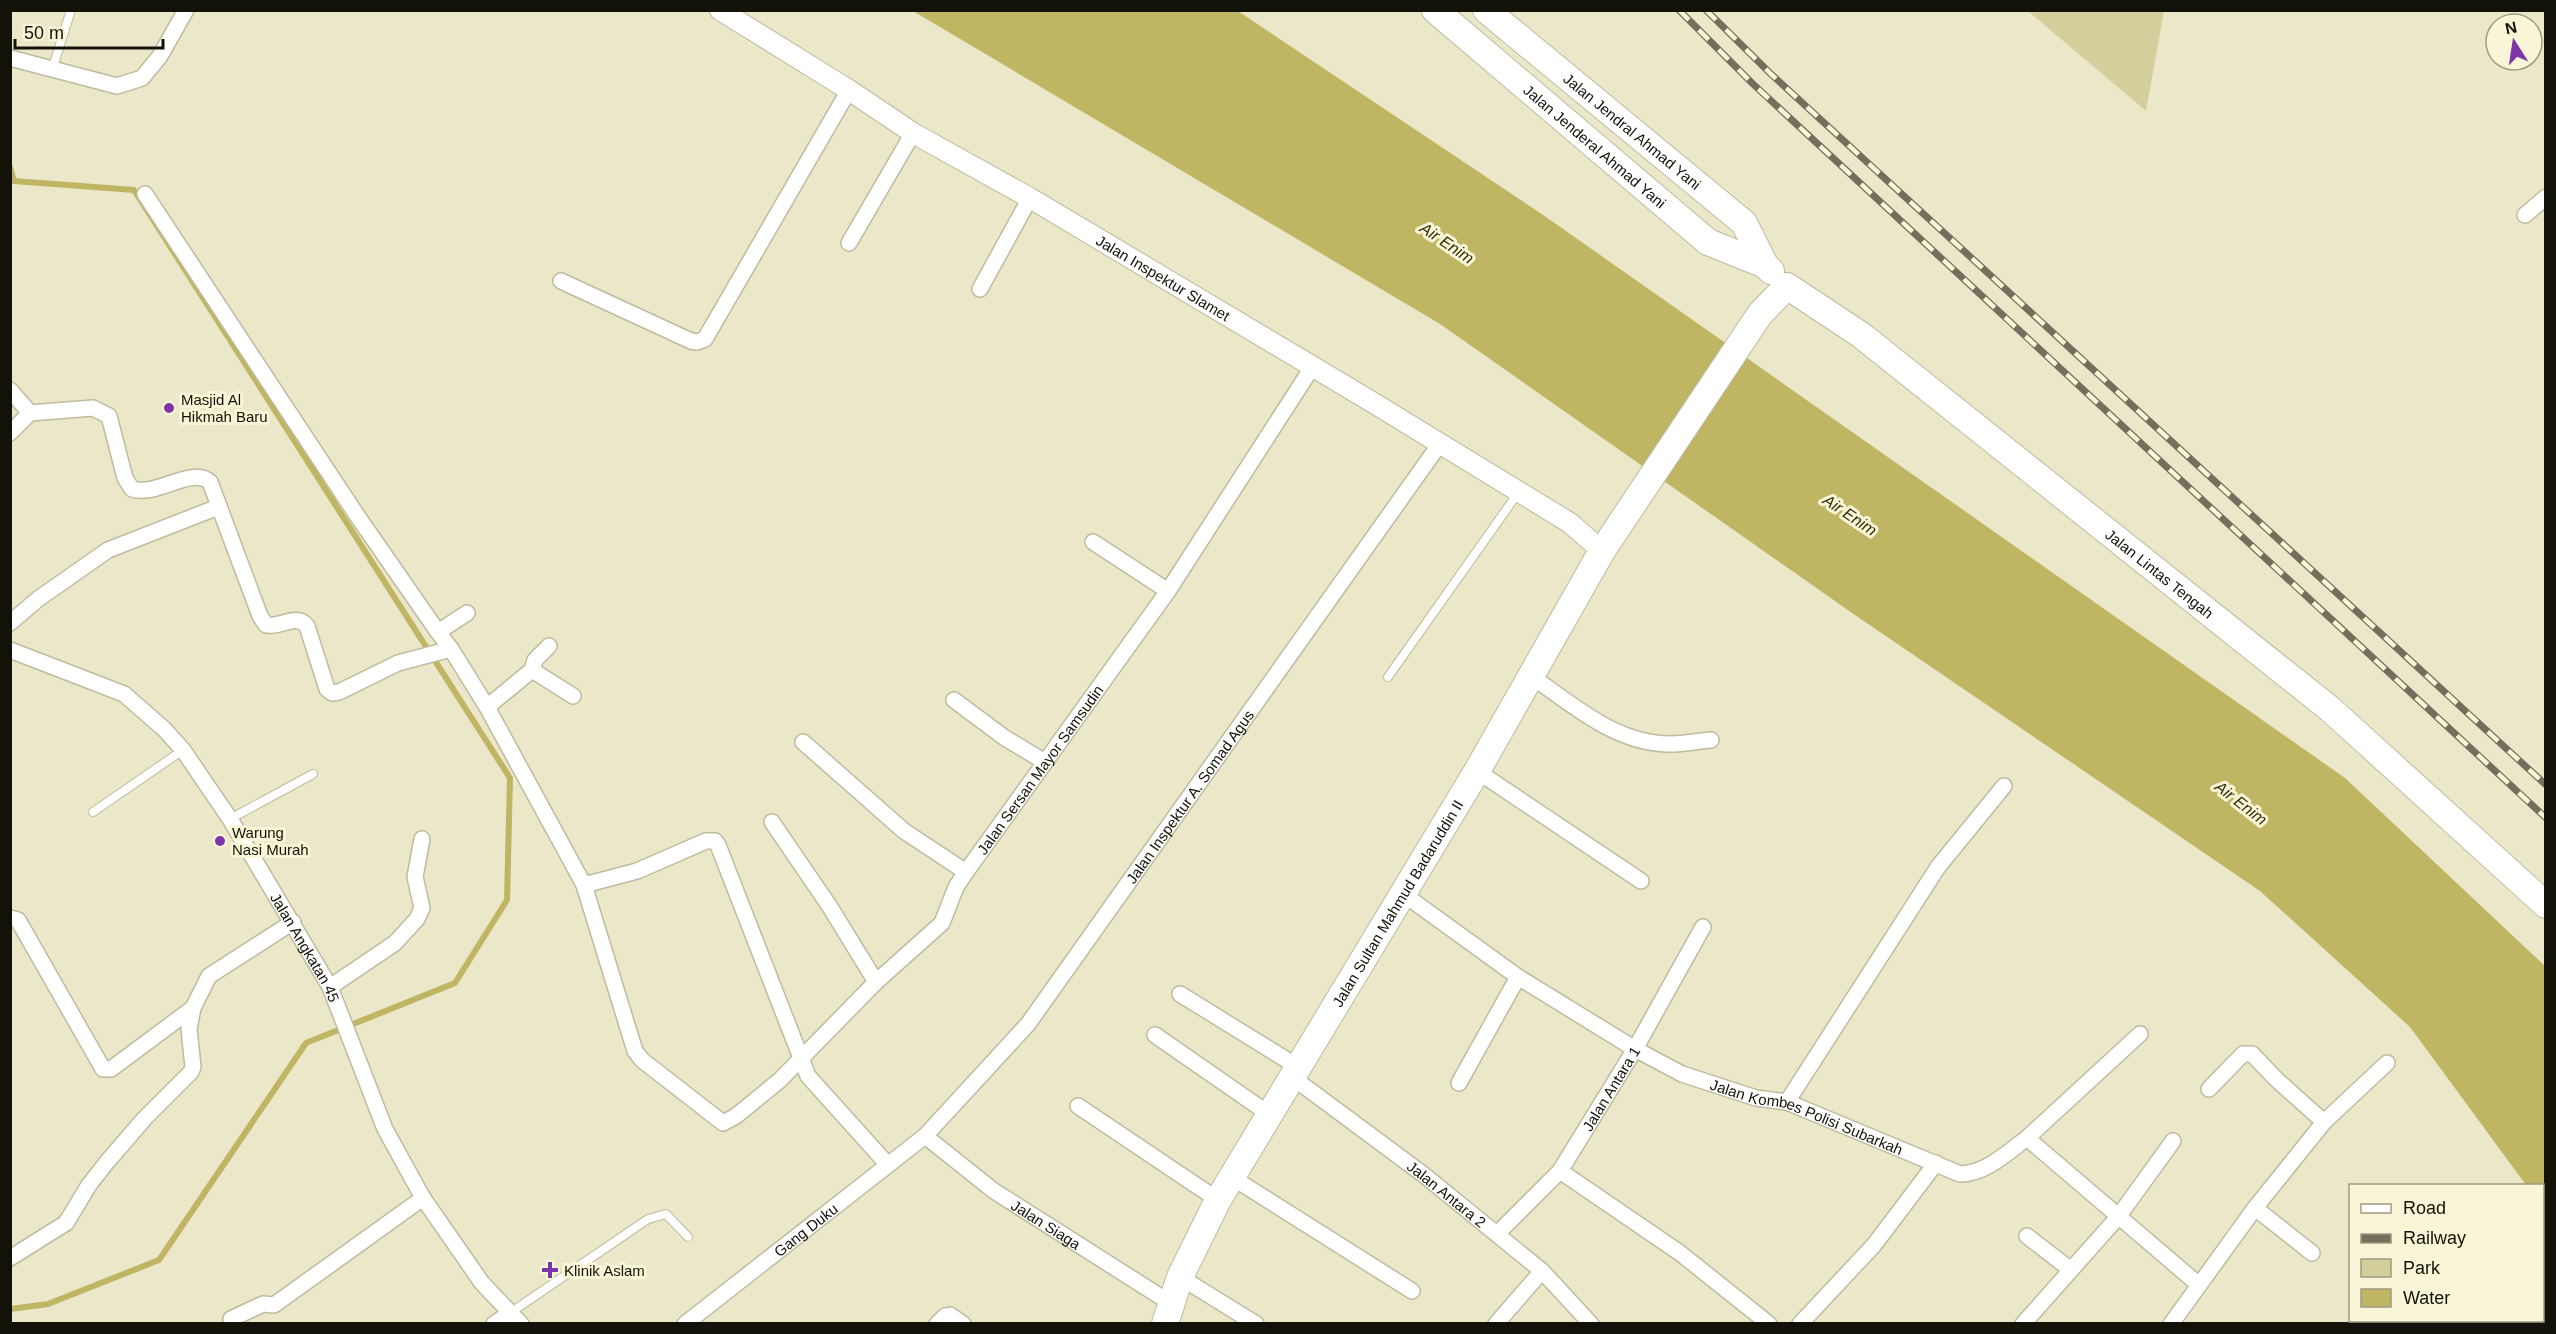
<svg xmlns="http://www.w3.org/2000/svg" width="2556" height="1334" font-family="Arial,sans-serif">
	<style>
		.green { fill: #d5cf9d }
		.water { fill: #c0b563 }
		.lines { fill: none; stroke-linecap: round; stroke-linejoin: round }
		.stream { stroke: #c0b563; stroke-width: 6 }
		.service-casing { stroke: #bebb9e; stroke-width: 10 }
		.minor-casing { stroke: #bebb9e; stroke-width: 18 }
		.tertiary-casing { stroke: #bebb9e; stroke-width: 22 }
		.trunk-casing { stroke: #bebb9e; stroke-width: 28 }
		.service { stroke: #fff; stroke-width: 8 }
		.minor { stroke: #fff; stroke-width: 15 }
		.tertiary { stroke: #fff; stroke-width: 20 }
		.trunk { stroke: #fff; stroke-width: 26 }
		.rail-casing { stroke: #72705d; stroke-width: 7 }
		.rail { stroke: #f9f6d7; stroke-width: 4.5; stroke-dasharray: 14; stroke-linecap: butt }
		.poi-dot { fill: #7d34a7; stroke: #f9f6d7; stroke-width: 2 }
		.labels { text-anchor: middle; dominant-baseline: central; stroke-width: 6; stroke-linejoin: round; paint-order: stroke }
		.street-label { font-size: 15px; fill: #131208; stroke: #f9f6d7 }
		.poi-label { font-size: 15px; fill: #131208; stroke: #f9f6d7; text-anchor: start }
		.water-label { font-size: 16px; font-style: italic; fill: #322d08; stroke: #f9f6d7 }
	</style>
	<rect width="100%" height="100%" fill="#ebe8ca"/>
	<path class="green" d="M 2028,11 L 2164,11 L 2146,111 Z"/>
	<path class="water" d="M 913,11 L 1238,11 L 1546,217 L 2345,778 L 2545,966 L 2545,1212 L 2543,1208 L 2542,1186 L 2526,1185 L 2410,1027 L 2260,891 L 1852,613 L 1440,324 Z"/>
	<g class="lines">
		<path class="stream" d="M 10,167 L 14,181 L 134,190 L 510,778 L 507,900 L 455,983 L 306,1043 L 159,1260 L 48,1304 L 10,1309"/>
		<defs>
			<path id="service" d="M 52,70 L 71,10
				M 1388,677 L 1518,493
				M 93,812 L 183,750
				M 230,819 L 313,774
				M 510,1313 L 648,1219 L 666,1214 L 688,1237"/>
			<g id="minor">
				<path d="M 10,58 L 117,86 L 142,78 L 160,56 L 186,10"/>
				<path d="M 145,194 L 356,514 L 438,632"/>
				<path d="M 2525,215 L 2546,197"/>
				<path d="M 849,243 L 913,133"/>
				<path d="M 561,281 L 691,341 L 697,342 L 705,339 L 849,90"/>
				<path d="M 980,289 L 1030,198"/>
				<path d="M 10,390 L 30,413"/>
				<path d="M 10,433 L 30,413 L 93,408 L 109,416 L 125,478 L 132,489 C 157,497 191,466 210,482 L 260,616 L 266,625 C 280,628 296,613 307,626 L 327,689 L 332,693 L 339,692 L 398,663 L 451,649"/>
				<path d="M 1093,542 L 1168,591"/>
				<path id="s1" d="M 467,613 L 438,632 L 451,649 L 487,707 L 584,885 L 635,1051 L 642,1060 L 723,1123 L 736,1116 L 780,1080 L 876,982 L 942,923 L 956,887 L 966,872 L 1168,591 L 1313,366"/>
				<path d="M 10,623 L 38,599 L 108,550 L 218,507"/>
				<path id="s2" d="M 10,650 L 124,694 L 164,729 L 183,750 L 230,819 L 330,987 L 385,1129 L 423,1198 L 482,1283 L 521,1324"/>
				<path d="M 532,670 L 573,696"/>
				<path d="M 1531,676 C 1573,705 1616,744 1670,744 C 1684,744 1698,741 1711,740"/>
				<path d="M 954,700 L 1005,738 L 1045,762"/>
				<path d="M 487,707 L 532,670 L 535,660 L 549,646"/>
				<path d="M 803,742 L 904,831 L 966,872"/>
				<path d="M 1477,771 L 1641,881"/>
				<path d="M 772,822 L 830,907 L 876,982"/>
				<path d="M 584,885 L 637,871 L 706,841 L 715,841 L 718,845 L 808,1076 L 888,1165"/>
				<path id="s3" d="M 1402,893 L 1518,977 L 1635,1049 L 1682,1074 L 1756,1098 L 1787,1102 L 1960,1174 C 1985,1174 2007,1153 2027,1138 L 2199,1285"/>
				<path d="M 10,918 L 18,920 L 103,1069 L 111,1069 L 193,1008"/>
				<path d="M 330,987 L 395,943 L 417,919 L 422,908 L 415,877 L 422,839"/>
				<path d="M 1180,994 L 1298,1067"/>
				<path d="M 1155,1035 L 1269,1114"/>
				<path id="s4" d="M 1292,1077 L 1424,1175 L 1542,1271 L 1496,1324"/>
				<path d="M 1459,1083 L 1518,977"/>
				<path d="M 2209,1089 L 2243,1054 L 2252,1054 L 2277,1080 L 2324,1122"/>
				<path d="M 1787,1102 L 1938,867 L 2004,786"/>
				<path d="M 1078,1106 L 1218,1200"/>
				<path id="s5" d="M 925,1136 L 994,1191 L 1172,1304"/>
				<path d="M 2027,1138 L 2140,1034"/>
				<path d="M 1560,1171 L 1680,1253 L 1769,1324"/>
				<path d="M 1233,1178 L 1412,1291"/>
				<path d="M 2255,1208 L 2312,1253"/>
				<path id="s6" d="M 1497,1234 L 1560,1171 L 1635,1049 L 1703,927"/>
				<path d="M 2027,1236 L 2071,1270"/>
				<path d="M 10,1258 L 66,1223 L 89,1185 L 107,1162 L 145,1118 L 191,1072 L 193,1067 L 189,1029 L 193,1008 L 209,976 L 293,922"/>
				<path d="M 1542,1271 L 1591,1324"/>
				<path d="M 1180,1277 L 1256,1324"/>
				<path d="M 231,1319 L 263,1304 L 274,1305 L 423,1198"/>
				<path d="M 494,1324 L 510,1313"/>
				<path id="s7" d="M 685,1324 L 925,1136 L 1028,1024 L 1439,445"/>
				<path d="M 937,1324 L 945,1316 L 950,1315 L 963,1324"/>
				<path d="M 1800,1324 L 1874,1245 L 1936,1163"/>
				<path d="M 2023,1324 L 2118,1217 L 2173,1141"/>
				<path d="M 2171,1324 L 2255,1208 L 2324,1122 L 2387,1063"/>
				<path d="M 2398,1324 L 2403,1320"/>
			</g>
			<g id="tertiary">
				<path id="s8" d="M 720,10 L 849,90 L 913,133 L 1030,198 L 1372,402 L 1570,523 L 1602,551"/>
			</g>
			<g id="trunk">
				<path id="s9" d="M 1435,10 L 1708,242 L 1765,265"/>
				<path id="s10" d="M 1486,10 L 1744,223 L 1765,265 L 1771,271"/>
				<path id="s11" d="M 1165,1324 L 1180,1277 L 1218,1200 L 1477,771 L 1602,551 L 1760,314 L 1787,286 L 1861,335 L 2330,709 L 2546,905"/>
			</g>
		</defs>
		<use href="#service" class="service-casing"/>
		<use href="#minor" class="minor-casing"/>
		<use href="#tertiary" class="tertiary-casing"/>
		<use href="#trunk" class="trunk-casing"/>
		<use href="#service" class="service"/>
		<use href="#minor" class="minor"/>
		<use href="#tertiary" class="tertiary"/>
		<use href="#trunk" class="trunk"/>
		<defs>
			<path id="rail" d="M 1679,10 L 1753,84 L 2546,818
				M 1706,10 L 1771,74 L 2546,785"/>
		</defs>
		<use href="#rail" class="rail-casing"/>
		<use href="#rail" class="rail"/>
	</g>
	<g class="poi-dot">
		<circle cx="169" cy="408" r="6"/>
		<circle cx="220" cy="841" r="6"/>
		<path d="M547 1261h6v6h6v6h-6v6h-6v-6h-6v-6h6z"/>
	</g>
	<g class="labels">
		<g class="street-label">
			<text stroke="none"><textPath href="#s10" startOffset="190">Jalan Jendral Ahmad Yani</textPath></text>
			<text stroke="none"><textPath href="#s9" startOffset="210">Jalan Jenderal Ahmad Yani</textPath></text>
			<text stroke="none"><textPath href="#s8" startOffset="518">Jalan Inspektur Slamet</textPath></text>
			<text stroke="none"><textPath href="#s11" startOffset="1684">Jalan Lintas Tengah</textPath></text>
			<text stroke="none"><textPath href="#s1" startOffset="1095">Jalan Sersan Mayor Samsudin</textPath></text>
			<text stroke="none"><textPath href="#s7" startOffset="736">Jalan Inspektur A. Somad Agus</textPath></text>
			<text stroke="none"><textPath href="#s11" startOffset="482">Jalan Sultan Mahmud Badaruddin II</textPath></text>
			<text stroke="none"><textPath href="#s2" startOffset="436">Jalan Angkatan 45</textPath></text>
			<text stroke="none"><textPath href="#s6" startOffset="186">Jalan Antara 1</textPath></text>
			<text stroke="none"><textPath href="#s3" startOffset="466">Jalan Kombes Polisi Subarkah</textPath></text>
			<text stroke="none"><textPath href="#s4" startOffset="194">Jalan Antara 2</textPath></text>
			<text stroke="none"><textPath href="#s5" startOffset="150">Jalan Siaga</textPath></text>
			<text stroke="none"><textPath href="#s7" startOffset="153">Gang Duku</textPath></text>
		</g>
		<g class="poi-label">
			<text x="181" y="399">Masjid Al<tspan x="181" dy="17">Hikmah Baru</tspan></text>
			<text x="232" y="832">Warung<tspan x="232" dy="17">Nasi Murah</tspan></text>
			<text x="564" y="1270">Klinik Aslam</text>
		</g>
		<g class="water-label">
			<text transform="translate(1447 243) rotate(34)">Air Enim</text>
			<text transform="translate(1850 515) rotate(34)">Air Enim</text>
			<text transform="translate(2241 803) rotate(38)">Air Enim</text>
		</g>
	</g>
	<rect width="2556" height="1334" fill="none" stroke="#131208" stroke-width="24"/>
	<rect x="2349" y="1184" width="195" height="138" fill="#f9f6d7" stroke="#9d9b84" stroke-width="1.5"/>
	<rect x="2361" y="1204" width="30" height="9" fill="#ffffff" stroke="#9d9b84" stroke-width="1.5"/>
	<text x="2403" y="1214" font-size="18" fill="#131208">Road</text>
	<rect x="2361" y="1234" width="30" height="9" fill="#72705d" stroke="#9d9b84" stroke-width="1.5"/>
	<text x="2403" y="1244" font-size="18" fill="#131208">Railway</text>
	<rect x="2361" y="1259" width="30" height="18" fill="#d5cf9d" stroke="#9d9b84" stroke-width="1.5"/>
	<text x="2403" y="1274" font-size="18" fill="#131208">Park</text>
	<rect x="2361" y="1289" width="30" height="18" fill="#c0b563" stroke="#9d9b84" stroke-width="1.5"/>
	<text x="2403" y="1304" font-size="18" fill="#131208">Water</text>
	<g transform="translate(2514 42) rotate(348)"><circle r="28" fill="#f9f6d7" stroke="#9d9b84" stroke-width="1.5"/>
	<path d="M0-4.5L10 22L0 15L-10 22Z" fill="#7d34a7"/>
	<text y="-9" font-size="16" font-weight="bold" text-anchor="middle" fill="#131208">N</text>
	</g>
	<path d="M15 39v9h148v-9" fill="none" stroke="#131208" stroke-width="3"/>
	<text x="24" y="39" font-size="18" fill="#131208" stroke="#f9f6d7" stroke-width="4.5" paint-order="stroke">50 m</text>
</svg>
